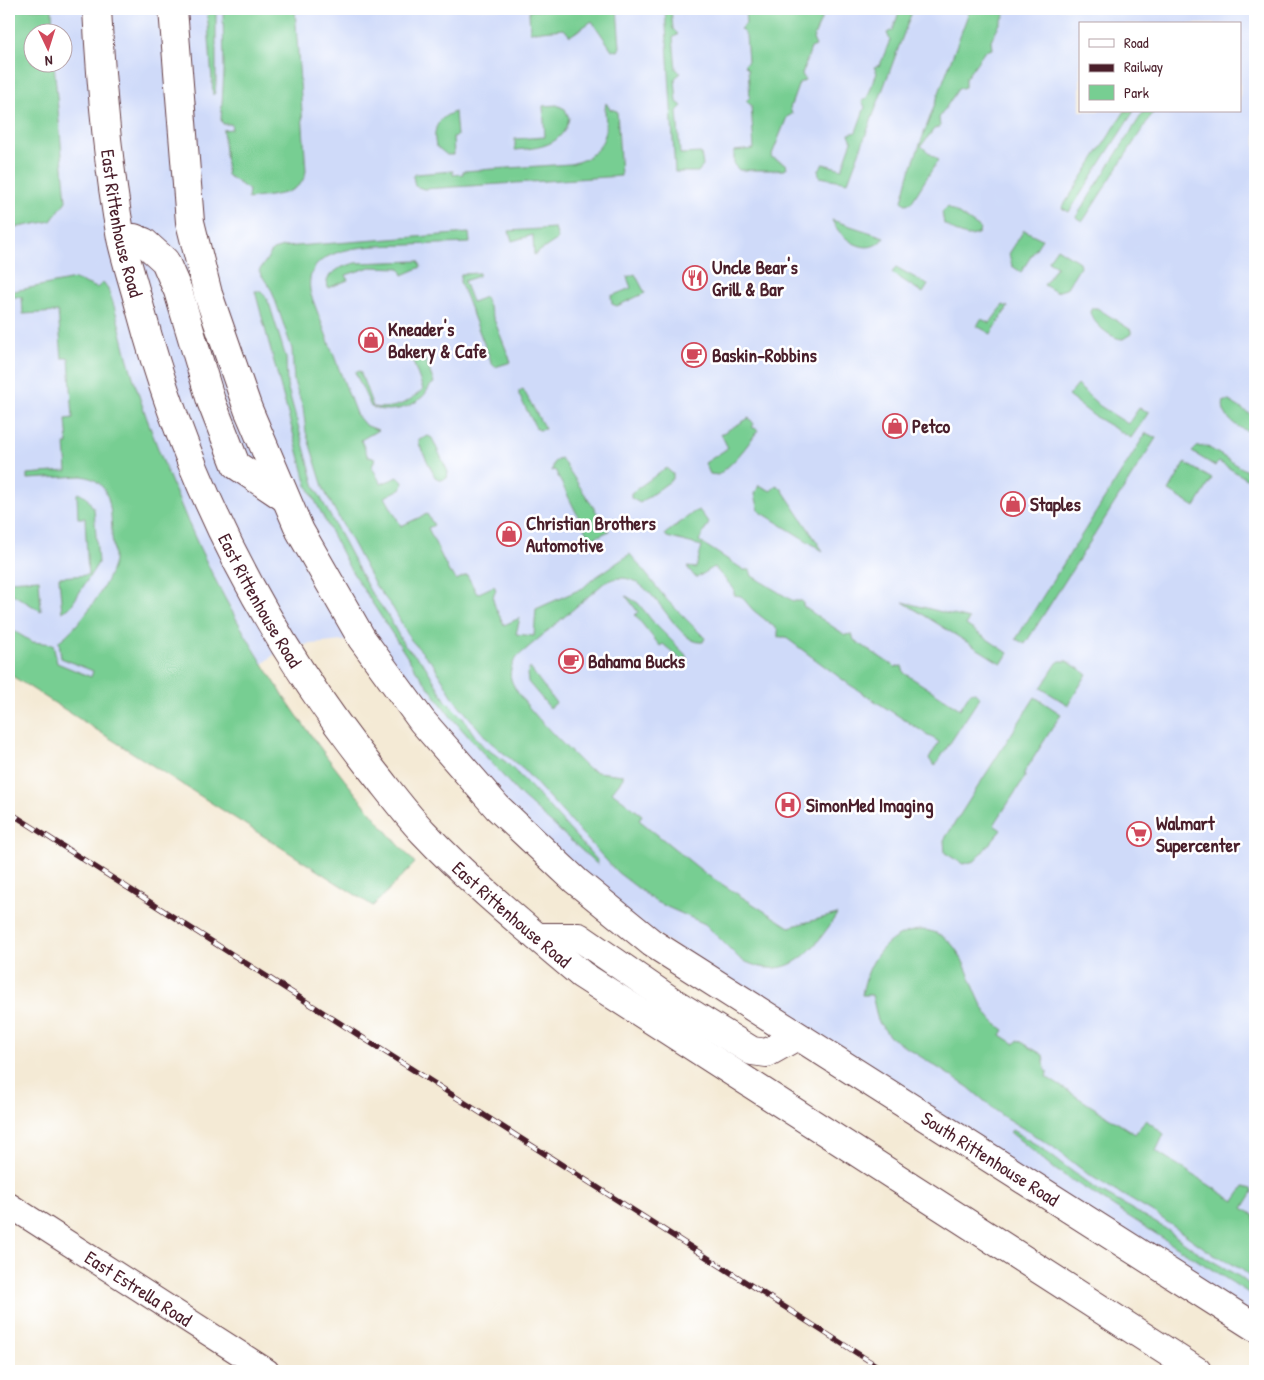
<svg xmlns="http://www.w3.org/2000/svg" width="1264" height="1380" font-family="'Patrick Hand',sans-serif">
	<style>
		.built { fill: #cfdaf9; fill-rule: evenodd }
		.green { fill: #77ce92; stroke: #60765e }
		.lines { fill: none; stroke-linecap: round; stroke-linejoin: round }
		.minor-casing { stroke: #643d44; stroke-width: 26 }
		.secondary-casing { stroke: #643d44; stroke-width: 30 }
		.minor { stroke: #fff; stroke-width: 24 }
		.secondary { stroke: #fff; stroke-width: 28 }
		.rail-casing { stroke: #4a1f2b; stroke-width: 5.5 }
		.rail { stroke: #fff; stroke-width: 4; stroke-dasharray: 11; stroke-linecap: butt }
		.labels { text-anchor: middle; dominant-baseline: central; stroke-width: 5; stroke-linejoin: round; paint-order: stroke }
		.street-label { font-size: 19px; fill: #4a1f2b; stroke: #fff }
		.poi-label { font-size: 19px; font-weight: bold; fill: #4a1f2b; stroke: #fff; text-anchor: start }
	</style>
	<rect width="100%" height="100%" fill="#fff"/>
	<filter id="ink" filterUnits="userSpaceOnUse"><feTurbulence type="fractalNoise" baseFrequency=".02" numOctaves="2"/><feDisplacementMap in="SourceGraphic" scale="10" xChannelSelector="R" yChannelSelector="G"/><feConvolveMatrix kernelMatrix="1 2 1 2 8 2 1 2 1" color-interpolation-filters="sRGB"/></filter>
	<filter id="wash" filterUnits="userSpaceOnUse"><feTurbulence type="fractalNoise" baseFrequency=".0096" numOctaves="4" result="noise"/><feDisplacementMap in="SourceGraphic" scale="20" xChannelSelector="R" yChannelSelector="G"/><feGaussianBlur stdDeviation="1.12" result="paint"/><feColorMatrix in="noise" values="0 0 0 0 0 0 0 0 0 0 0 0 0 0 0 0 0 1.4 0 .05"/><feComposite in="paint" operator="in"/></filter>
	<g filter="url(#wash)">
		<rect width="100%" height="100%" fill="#f4ead5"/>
		<path class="built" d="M 9,9 L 1255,9 L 1255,1327 L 576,881 L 362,639 L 283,647 L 169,745 L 9,646 ZM 1080,24 L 1240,24 L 1240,111 L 1080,111 ZM 32,32 L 62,32 L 62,62 L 32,62 Z"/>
		<path class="green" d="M 9,9 L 52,9 L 53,32 L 32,32 L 32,62 L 54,63 L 66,201 L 51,221 L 13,228 L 9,221 Z
			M 207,9 L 215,9 L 216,14 L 216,82 L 215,93 L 213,95 Z
			M 223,9 L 295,9 L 306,171 C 302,197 269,195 248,199 L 249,190 L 227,175 L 223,130 L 232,129 L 231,124 L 223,124 L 221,120 L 224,71 Z
			M 551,9 L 617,9 L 620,47 L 618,51 L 612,50 L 592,21 L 570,36 L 564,29 L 530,32 L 529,11 Z
			M 665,9 L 671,9 L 673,29 L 678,34 L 673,38 L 676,69 L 681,73 L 675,78 L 677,102 L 682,106 L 677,111 L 680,154 L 701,153 L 703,166 L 698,172 L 675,172 Z
			M 745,9 L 828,9 L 829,12 L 823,15 L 813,39 L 816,46 L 811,48 L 802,74 L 805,80 L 799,83 L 790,108 L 792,114 L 787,117 L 771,157 L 786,164 L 787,168 L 784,170 L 739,170 L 734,165 L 734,151 L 754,149 L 751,105 L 746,101 L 750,97 L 748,69 L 744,65 L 748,61 L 746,35 L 740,29 L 746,24 Z
			M 900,9 L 913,9 L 848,182 L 820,177 L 818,171 L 823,164 L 842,169 L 852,141 L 849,134 L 856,132 L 865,107 L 862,101 L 867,98 L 877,73 L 874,67 L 880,65 L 890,40 L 887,33 L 893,30 Z
			M 970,9 L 1008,9 L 991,40 L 992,49 L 985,51 L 965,79 L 965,87 L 958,89 L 939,118 L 940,127 L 934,129 L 921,146 L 938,160 L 911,203 L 905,204 L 902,201 L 909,174 Z
			M 606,103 L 610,109 L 617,111 L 621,176 L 424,189 L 415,186 L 413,176 L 416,174 L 453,171 L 453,175 L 463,174 L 463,171 L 570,164 C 589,160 605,148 606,127 C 606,119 604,111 606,103 Z
			M 543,106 L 557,105 L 565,109 L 569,118 C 563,146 539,148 515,150 L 515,139 L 545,137 Z
			M 1125,111 L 1134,111 L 1069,212 L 1062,208 Z
			M 1144,111 L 1154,111 L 1083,221 L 1076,217 Z
			M 455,112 L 457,136 L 453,137 L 454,155 L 447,155 L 436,146 C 432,129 438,117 455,112 Z
			M 948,207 L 980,228 L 979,233 C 966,241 956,231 944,224 L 942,212 Z
			M 832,220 L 884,237 C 869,260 839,238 832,220 Z
			M 555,228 L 558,239 L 534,255 L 533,235 L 512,241 L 509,231 Z
			M 1024,230 L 1042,239 L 1021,272 L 1012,266 L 1009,254 Z
			M 469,233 L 470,243 C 449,244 428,244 408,245 C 377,246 298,243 311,295 L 356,414 L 365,425 L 378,430 L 361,440 L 368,457 L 375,458 L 372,467 L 381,484 L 398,477 L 403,482 L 402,488 L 385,497 L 401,526 L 427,514 L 434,525 L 428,528 L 450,574 L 452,573 L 456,580 L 467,575 L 477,594 L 494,586 L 496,590 C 488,600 500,615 504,625 L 520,618 L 516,634 L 534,636 L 536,609 L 583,588 L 593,579 L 630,554 L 667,600 L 705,638 L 703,642 C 671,646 651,556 604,583 L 517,657 C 512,663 509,672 511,679 C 516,700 570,751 587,768 L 597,772 L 623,775 L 623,778 L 612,792 L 642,815 L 639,820 L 706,874 L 789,927 L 837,914 C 813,951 789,985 740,959 L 705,924 L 656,902 L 617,872 L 524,770 L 488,740 L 454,699 L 434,665 L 411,640 L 393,608 L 375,585 L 324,490 L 306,432 L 303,407 L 294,382 L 292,349 L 272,291 L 259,271 L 273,250 L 283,247 Z
			M 1057,248 L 1079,262 L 1080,266 L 1066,289 L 1056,292 L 1044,285 L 1057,266 L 1048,261 Z
			M 419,261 L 421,267 L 403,275 L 400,268 L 370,267 L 346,275 L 348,280 L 328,288 L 327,281 L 330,275 L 340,268 L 355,263 Z
			M 896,267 L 928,285 L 923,293 L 892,273 Z
			M 479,273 L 479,276 L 464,281 L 472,302 L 485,297 L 511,362 L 495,367 L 492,364 L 460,282 L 461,274 Z
			M 635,274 L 645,293 L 617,306 L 612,304 L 611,296 L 631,288 L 627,277 Z
			M 75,279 L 97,288 L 103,282 L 107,287 C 118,312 122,341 130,367 C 143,411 160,455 178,498 C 232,633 318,756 415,863 L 373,906 L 9,674 L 9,628 L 32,642 L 53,644 L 57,663 L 91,677 L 93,671 L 61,658 L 59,641 C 78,628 105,590 112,568 C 116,559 113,547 112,537 C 111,513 113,480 82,476 L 27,479 L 27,474 L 67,471 L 65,444 L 68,444 L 66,419 L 73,418 L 69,358 L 62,358 L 58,312 L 23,314 L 22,297 L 9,297 L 9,292 Z
			M 255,291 L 260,291 L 266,297 L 270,306 L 286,358 L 287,385 L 315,487 L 370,591 L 387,614 L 404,645 L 424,664 L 446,701 L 463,718 L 477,739 L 484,747 L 506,762 L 530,786 L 597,860 L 598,865 L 519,794 L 451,717 L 415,669 L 349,567 L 307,485 Z
			M 1003,305 L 1008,307 L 991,334 L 977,326 L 981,319 L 990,323 Z
			M 1092,308 L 1097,308 L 1131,330 L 1131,334 L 1123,339 C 1111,339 1093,323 1090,312 Z
			M 423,353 L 434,383 C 428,386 427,394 421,398 C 407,410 387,413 371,407 L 355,372 L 360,371 L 373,407 C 394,410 409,403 423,389 L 412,359 L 413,356 Z
			M 1077,385 L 1100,406 L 1128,424 L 1139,408 L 1149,412 L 1131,438 L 1094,416 L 1068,396 Z
			M 523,389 L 545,429 L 539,430 L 536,428 L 519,395 L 519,391 Z
			M 1224,401 L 1229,401 L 1255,417 L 1255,432 C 1241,432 1219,416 1224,401 Z
			M 749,418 L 754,424 L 752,427 L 758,430 C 746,448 735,462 718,475 L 710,474 L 705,463 L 728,448 L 721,434 Z
			M 1146,433 L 1156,438 L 1025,644 L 1016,639 Z
			M 428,436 L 432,438 L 448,472 L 447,478 L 441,480 L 435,477 L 419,444 L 419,440 Z
			M 1206,446 L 1255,476 L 1255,484 L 1219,462 L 1215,466 L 1192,452 L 1197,447 Z
			M 561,458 L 609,531 L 590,540 L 555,470 L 552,471 L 554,462 Z
			M 1185,463 L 1212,479 L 1195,507 L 1169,491 Z
			M 666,468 L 673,474 L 673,479 L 640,503 L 631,498 L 631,493 Z
			M 759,485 L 771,491 L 776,485 L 781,488 L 823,551 L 759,511 L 755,494 Z
			M 78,493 L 86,497 L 94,509 L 98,563 L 71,606 L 62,612 L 59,577 L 88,575 L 85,518 L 78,518 L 77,494 Z
			M 699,510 L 709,523 L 699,541 L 744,570 L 750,570 L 752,576 L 793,601 L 802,601 L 804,607 L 845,635 L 852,634 L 854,640 L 895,667 L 902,666 L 904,673 L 960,709 L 970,693 L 975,692 L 980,697 L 935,766 L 929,759 L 939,742 L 850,685 L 785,637 L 778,637 L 778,630 L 753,610 L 741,596 L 734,595 L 734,589 L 714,567 L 696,578 L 687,567 L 696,568 L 702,546 L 667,537 L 665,534 L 694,512 Z
			M 39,579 L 41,611 L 9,592 L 9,581 Z
			M 626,596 L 638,603 L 654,623 L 685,654 L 688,661 L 684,662 L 663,644 L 660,646 L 635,615 L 638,612 Z
			M 903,602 L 969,619 L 966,625 L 1008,653 L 1002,663 L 997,661 Z
			M 1060,661 L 1067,661 L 1087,674 L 1068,705 L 1041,688 L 1057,663 Z
			M 530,668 L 556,703 L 550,708 L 528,682 L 527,674 Z
			M 1035,697 L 1061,714 L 1024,773 L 1025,777 L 994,825 L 1001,830 L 975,861 L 963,864 L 945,853 L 944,840 Z
			M 919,930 C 964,929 967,984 987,1014 C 992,1021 998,1026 1004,1030 L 1001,1035 L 1015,1044 L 1018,1040 L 1043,1055 L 1045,1069 L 1048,1072 L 1046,1077 L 1135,1134 L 1146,1120 L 1164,1134 L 1156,1151 L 1234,1201 L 1244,1187 L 1252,1189 L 1253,1192 L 1243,1208 L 1255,1216 L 1255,1280 L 1241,1269 L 1214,1255 L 1160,1217 L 1089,1175 L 1052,1146 L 1001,1115 L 968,1087 L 890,1037 L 878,1021 L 872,995 L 862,995 C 867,963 885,934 919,930 Z
			M 1012,1130 L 1037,1145 L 1093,1187 L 1163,1227 L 1202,1255 L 1240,1277 L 1255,1289 L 1255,1297 L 1056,1170 L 1010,1132 Z"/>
	</g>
	<g filter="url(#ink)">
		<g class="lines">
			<defs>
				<g id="minor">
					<path id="s1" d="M 9,1205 L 267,1371"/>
				</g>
				<g id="secondary">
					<path id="s2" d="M 97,9 C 101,85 107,162 121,238 C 126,261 134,285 140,308 C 186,481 265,637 377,776 C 392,795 407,815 423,832 C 472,884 528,929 582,975 L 1197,1371"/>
					<path id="s3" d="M 173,9 L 190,222 L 208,294 L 248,409 L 300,531 L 362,639 L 422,721 L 497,807 L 576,881 L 652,943 L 1255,1327"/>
					<path d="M 122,239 L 134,238 L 144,242 L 165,261 L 178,291 L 211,401 L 236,465 L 285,498"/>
					<path d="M 537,937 L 579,937 L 673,1002 L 752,1051 L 767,1053 L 797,1036"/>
				</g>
			</defs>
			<use href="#minor" class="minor-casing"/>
			<use href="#secondary" class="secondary-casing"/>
			<use href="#minor" class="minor"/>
			<use href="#secondary" class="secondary"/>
			<defs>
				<path id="rail" d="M 9,812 L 885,1371"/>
			</defs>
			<use href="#rail" class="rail-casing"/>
			<use href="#rail" class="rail"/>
		</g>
	</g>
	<defs>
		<symbol id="restaurant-ring" viewBox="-11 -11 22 22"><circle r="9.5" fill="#fff" stroke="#d1495b" stroke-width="1.5"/><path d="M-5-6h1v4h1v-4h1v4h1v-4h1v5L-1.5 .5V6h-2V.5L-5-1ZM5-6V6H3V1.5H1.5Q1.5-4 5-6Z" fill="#d1495b"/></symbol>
		<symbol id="shop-ring" viewBox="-11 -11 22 22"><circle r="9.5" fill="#fff" stroke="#d1495b" stroke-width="1.5"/><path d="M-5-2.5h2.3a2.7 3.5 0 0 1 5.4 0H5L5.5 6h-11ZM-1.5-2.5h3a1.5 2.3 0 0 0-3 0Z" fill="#d1495b"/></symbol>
		<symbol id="cafe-ring" viewBox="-11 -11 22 22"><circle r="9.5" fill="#fff" stroke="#d1495b" stroke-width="1.5"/><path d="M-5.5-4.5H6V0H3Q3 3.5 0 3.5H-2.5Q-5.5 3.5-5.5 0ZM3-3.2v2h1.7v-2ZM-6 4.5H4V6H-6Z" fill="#d1495b"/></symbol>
		<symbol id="hospital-ring" viewBox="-11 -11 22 22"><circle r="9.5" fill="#fff" stroke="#d1495b" stroke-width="1.5"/><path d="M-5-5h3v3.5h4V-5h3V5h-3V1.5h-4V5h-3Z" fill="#d1495b"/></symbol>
		<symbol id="supermarket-ring" viewBox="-11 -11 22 22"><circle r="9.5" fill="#fff" stroke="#d1495b" stroke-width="1.5"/><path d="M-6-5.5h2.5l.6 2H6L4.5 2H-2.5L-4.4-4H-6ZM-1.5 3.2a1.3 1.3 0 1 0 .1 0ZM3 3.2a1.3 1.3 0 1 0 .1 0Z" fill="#d1495b"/></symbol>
	</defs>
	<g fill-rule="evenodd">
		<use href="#restaurant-ring" x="681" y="264" width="28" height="28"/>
		<use href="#shop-ring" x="357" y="326" width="28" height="28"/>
		<use href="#cafe-ring" x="680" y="341" width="28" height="28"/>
		<use href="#shop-ring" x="881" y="412" width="28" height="28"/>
		<use href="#shop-ring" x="999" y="490" width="28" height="28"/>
		<use href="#shop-ring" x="495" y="520" width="28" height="28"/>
		<use href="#cafe-ring" x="557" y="647" width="28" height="28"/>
		<use href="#hospital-ring" x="774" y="791" width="28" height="28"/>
		<use href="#supermarket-ring" x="1125" y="820" width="28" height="28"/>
	</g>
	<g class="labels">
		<g class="street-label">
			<text stroke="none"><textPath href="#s2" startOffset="216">East Rittenhouse Road</textPath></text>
			<text stroke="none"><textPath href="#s2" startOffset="620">East Rittenhouse Road</textPath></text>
			<text stroke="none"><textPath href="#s2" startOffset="1025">East Rittenhouse Road</textPath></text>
			<text stroke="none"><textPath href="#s3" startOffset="1490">South Rittenhouse Road</textPath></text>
			<text stroke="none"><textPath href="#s1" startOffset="154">East Estrella Road</textPath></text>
		</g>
		<g class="poi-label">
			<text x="712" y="267">Uncle Bear's<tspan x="712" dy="22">Grill &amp; Bar</tspan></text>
			<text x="388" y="329">Kneader's<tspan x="388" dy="22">Bakery &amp; Cafe</tspan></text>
			<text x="712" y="355">Baskin-Robbins</text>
			<text x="912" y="426">Petco</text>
			<text x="1030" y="504">Staples</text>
			<text x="526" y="523">Christian Brothers<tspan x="526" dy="22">Automotive</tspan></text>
			<text x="588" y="661">Bahama Bucks</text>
			<text x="806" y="805">SimonMed Imaging</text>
			<text x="1156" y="823">Walmart<tspan x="1156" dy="22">Supercenter</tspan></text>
		</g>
	</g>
	<rect width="1264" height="1380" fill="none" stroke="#fff" stroke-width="30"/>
	<rect x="1079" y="22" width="162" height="90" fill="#ffffff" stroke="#b7a5aa"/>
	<rect x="1089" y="39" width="25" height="8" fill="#ffffff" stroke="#b7a5aa"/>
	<text x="1124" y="48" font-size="15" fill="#4a1f2b">Road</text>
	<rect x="1089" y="64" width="25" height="8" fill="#4a1f2b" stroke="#b7a5aa"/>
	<text x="1124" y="72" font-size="15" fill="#4a1f2b">Railway</text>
	<rect x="1089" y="85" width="25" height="15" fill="#77ce92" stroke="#b7a5aa"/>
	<text x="1124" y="98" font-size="15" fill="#4a1f2b">Park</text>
	<g transform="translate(48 48) rotate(176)"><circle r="24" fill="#ffffff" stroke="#b7a5aa"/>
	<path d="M0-4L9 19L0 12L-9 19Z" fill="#d1495b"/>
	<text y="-8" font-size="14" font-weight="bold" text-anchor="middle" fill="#4a1f2b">N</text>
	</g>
</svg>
